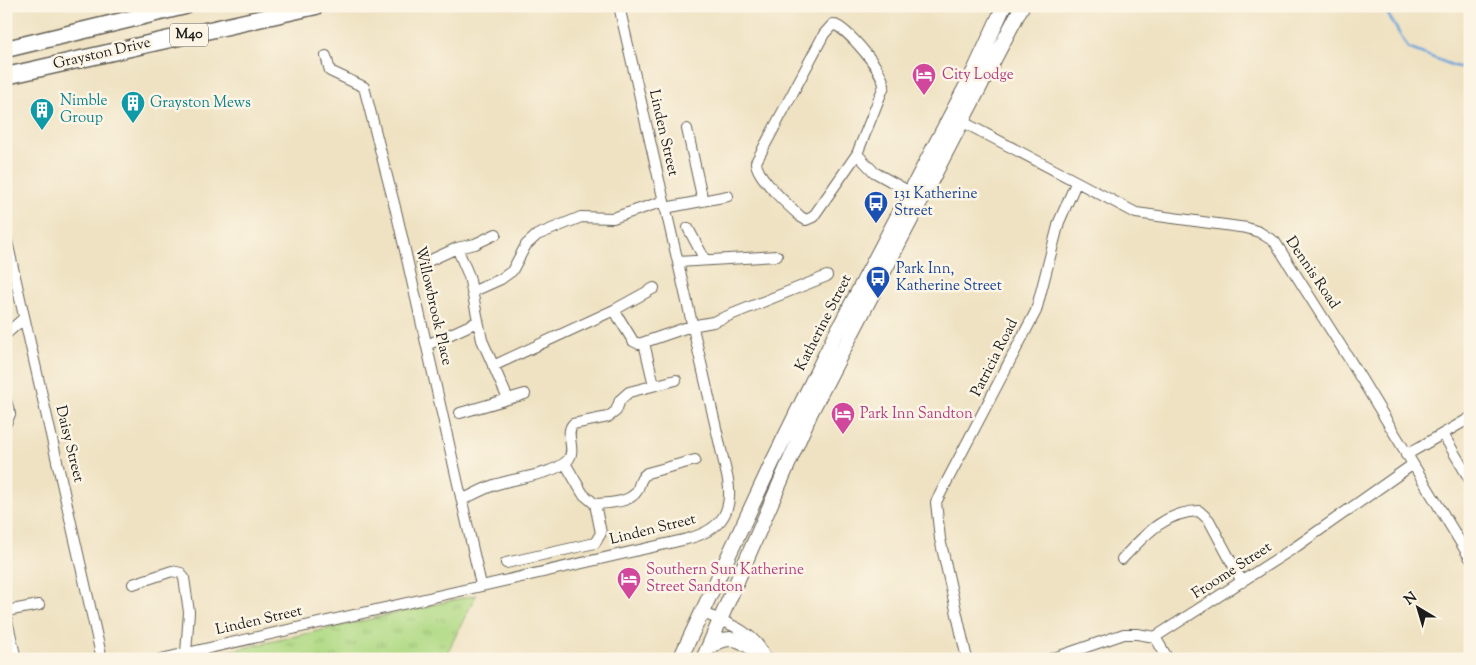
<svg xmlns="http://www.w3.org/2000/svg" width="1476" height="665" font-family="'Sorts Mill Goudy',serif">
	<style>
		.park { fill: url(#park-tufts); stroke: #667b50 }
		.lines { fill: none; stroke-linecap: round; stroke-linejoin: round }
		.stream { stroke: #6ba4da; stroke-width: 2.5 }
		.minor-casing { stroke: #666156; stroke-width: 12 }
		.secondary-casing { stroke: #666156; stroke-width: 16 }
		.primary-casing { stroke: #666156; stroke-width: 19 }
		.minor { stroke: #fff; stroke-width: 10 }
		.secondary { stroke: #fff; stroke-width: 14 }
		.primary { stroke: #fff; stroke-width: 16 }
		.labels { text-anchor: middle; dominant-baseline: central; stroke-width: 5; stroke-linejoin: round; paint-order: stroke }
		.shield { fill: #fcf5e5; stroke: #5f5d58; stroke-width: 1 }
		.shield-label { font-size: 14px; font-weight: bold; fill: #1c1c1c }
		.street-label { font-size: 15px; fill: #1c1c1c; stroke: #fcf5e5 }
		.hotel-label { font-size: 15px; fill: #b23c85; stroke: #fcf5e5; text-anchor: start }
		.culture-label { font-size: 15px; fill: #0d838f; stroke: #fcf5e5; text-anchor: start }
		.transit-label { font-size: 15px; fill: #164399; stroke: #fcf5e5; text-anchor: start }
	</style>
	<defs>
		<pattern id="park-tufts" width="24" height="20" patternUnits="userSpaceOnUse" patternTransform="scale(1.25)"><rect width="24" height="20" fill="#b0da85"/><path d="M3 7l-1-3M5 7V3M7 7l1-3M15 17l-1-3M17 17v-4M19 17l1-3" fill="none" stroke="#97ba72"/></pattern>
	</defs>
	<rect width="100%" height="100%" fill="#fcf5e5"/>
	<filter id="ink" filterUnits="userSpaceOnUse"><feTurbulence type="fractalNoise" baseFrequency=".02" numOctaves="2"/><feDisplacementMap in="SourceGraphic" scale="10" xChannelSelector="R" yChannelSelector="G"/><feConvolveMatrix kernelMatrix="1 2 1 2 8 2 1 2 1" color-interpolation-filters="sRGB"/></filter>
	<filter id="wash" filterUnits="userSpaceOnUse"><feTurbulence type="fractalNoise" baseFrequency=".0096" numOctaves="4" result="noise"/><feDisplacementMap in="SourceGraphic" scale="20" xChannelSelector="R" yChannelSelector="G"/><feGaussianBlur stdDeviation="1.12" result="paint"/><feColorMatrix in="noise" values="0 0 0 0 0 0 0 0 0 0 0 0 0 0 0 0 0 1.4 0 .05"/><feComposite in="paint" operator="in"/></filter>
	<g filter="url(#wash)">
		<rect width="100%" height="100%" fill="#efe2c2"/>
		<path class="park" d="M 476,595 L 444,659 L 195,659 Z"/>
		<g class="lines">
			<path class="stream" d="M 1383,6 L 1408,48 L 1470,72"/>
		</g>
	</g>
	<g filter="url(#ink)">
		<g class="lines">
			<defs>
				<path id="minor" d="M 833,24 C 848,29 883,70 884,86 L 857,154 L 813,217 L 806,220 L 801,217 C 790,207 756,177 756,162 L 824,34 Z
					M 326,56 L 330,71 L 364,87 L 397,215 L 481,585
					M 963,122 L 1136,213 L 1247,228 L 1259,232 L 1275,242 L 1348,357 L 1470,558
					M 687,129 L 703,201
					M 857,154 L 874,172 L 910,192
					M 665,208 L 728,196
					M 688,228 L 705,260
					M 6,237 L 102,659
					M 457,248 L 469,276 L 482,340 L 508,399
					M 678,262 L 777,256
					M 422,264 L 457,248 L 475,244 L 496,234
					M 472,292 L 501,279 L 512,271 L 526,245 L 537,235 L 581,217 L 613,218 L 664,201
					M 614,310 L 633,341 L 639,344 L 691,326 L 713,322 L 827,276
					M 6,334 L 24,318
					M 644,343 L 654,385
					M 427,345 L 477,322
					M 493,366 L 614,310 L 654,288
					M 6,401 L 10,414 L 6,423
					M 460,413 L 525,394
					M 1443,434 L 1470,480
					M 1406,455 L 1470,418
					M 565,463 L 583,494 L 595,504 C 608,503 630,503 637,491 C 640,484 640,478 647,473 L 695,460
					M 462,500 C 472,495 483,489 494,485 C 513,478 554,475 568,460 C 577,449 564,434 573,424 L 608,417 L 616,411 L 620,400 L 629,392 L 676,380
					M 1122,559 C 1144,536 1164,512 1199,511 L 1209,520 L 1242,582
					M 506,563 L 595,543 L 601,533 L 595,504
					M 133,584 L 172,571 L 181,573 L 184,578 L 189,612 L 186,653
					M 6,611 L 39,605
					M 703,613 C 724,622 755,631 764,655
					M 6,616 L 16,659
					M 1155,637 L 1168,659
					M 161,659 L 683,540 C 717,532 734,516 728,480 L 619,6
					M 967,659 L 940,539 L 936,502 L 1036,311 L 1059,222 L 1076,183
					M 1051,659 L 1124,634 L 1137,634 L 1155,637 L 1297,546 L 1412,465"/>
				<path id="secondary" d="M 708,649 C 731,629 745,642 765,659
					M 680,659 L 772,463 L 832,341 L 975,69 L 1004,6
					M 703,659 L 811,412 L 1022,6"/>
				<path id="primary" d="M 6,49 L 185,6
					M 6,76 L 316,6"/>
			</defs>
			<use href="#minor" class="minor-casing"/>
			<use href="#secondary" class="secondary-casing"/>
			<use href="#primary" class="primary-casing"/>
			<use href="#minor" class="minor"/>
			<use href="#secondary" class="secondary"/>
			<use href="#primary" class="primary"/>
		</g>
	</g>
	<defs>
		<symbol id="hotel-pin" viewBox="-11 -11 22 30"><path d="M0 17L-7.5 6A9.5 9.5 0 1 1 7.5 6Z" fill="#d1479c" stroke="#fcf5e5"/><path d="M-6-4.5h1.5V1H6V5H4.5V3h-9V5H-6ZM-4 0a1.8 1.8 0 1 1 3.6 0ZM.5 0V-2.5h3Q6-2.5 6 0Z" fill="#fff"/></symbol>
		<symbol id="building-pin" viewBox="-11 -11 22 30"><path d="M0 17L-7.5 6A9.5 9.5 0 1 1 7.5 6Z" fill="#0f9aa8" stroke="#fcf5e5"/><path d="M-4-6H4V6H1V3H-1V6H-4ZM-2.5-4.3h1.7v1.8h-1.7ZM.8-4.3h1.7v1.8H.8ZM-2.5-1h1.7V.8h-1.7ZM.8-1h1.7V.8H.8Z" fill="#fff"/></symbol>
		<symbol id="bus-pin" viewBox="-11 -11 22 30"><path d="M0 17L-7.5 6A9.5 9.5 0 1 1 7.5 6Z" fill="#1a4fb4" stroke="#fcf5e5"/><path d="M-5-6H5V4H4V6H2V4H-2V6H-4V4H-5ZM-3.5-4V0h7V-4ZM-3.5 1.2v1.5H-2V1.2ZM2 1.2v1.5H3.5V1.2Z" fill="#fff"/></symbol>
	</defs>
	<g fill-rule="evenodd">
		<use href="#hotel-pin" x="910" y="61" width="28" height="38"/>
		<use href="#building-pin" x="119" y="89" width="28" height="38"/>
		<use href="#building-pin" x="28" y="96" width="28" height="38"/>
		<use href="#bus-pin" x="862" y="189" width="28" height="38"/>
		<use href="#bus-pin" x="864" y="264" width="28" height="38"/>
		<use href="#hotel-pin" x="829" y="400" width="28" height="38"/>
		<use href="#hotel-pin" x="615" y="565" width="28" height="38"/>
	</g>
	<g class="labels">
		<rect class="shield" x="170" y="23.5" width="38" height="23" rx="4"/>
		<g class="shield-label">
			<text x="189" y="35">M40</text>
		</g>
		<g class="street-label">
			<text transform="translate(102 54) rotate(-13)">Grayston Drive</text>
			<text transform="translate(663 133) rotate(77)">Linden Street</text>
			<text transform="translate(1312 273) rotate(56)">Dennis Road</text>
			<text transform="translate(433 306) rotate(77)">Willowbrook Place</text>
			<text transform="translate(824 323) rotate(-63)">Katherine Street</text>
			<text transform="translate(995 358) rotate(-63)">Patricia Road</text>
			<text transform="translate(69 444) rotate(76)">Daisy Street</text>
			<text transform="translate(653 530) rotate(-14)">Linden Street</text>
			<text transform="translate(1232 571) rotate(-33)">Froome Street</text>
			<text transform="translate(259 621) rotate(-13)">Linden Street</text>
		</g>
		<g class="hotel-label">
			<text x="942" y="75">City Lodge</text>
			<text x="860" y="414">Park Inn Sandton</text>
			<text x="646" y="570">Southern Sun Katherine<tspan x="646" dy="17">Street Sandton</tspan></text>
		</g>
		<g class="culture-label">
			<text x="60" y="101">Nimble<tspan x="60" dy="17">Group</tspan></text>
			<text x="150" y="103">Grayston Mews</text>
		</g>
		<g class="transit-label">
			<text x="894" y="194">131 Katherine<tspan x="894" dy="17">Street</tspan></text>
			<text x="896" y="269">Park Inn,<tspan x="896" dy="17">Katherine Street</tspan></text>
		</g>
	</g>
	<rect width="1476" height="665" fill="none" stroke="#fcf5e5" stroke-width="25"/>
	<g transform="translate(1418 608) rotate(322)" stroke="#fcf5e5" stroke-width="4" paint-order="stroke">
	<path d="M0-4L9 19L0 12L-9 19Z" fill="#1c1c1c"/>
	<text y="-8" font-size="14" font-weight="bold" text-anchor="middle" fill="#1c1c1c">N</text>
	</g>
</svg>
